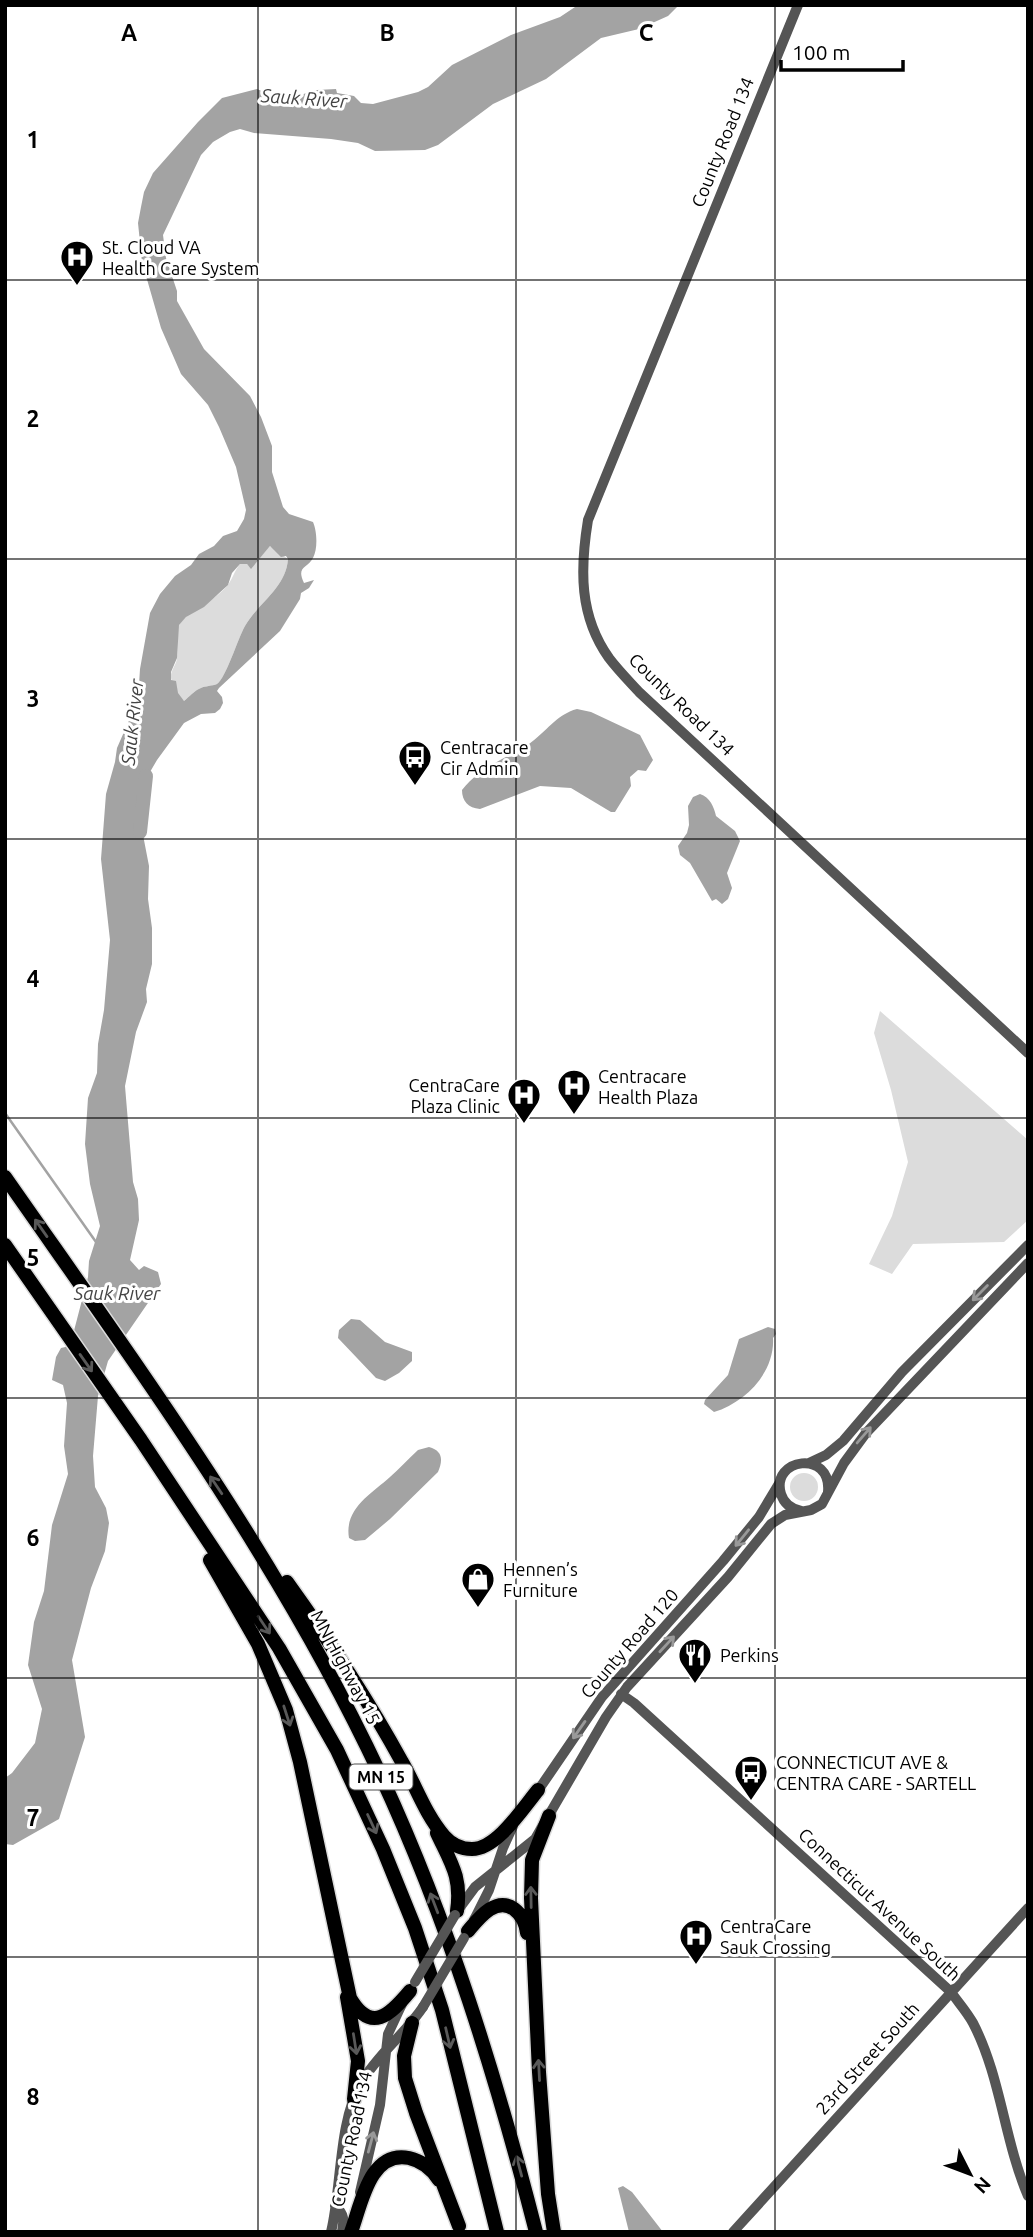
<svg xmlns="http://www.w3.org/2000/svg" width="1033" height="2237" font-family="Ubuntu,sans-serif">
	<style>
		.green { fill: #dcdcdc }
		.water { fill: #a3a3a3; fill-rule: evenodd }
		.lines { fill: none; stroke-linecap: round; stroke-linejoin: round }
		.stream { stroke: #a3a3a3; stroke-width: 2.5 }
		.river { stroke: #a3a3a3; stroke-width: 14 }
		.trunk-casing { stroke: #dbdbdb; stroke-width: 17 }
		.tertiary { stroke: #555; stroke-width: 10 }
		.trunk { stroke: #000; stroke-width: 14 }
		.tertiary-bridge { stroke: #555; stroke-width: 10 }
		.oneway { stroke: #595959 }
		.oneway2 { stroke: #999 }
		.grid { fill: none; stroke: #000; stroke-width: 2; stroke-opacity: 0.55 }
		.labels { text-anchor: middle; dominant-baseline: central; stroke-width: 6; stroke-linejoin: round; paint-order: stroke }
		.shield { fill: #fff; stroke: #4c4c4c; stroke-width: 2 }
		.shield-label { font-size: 16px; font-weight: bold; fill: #000 }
		.street-label { font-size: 18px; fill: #000; stroke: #fff }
		.poi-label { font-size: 18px; fill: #000; stroke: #fff; text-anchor: start }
		.water-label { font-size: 19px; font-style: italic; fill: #444; stroke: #fff }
		.grid-label { font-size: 23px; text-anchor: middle; font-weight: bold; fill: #000; stroke: #fff; stroke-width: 6; stroke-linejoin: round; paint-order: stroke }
	</style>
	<rect width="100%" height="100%" fill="#fff"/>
	<path class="green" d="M 270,546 L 288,559 C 286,588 259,602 245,626 C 238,638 226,678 217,684 C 212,686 205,686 201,688 C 195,690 189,697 184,701 C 178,697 172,685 171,678 C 170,670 177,665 177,657 C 178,649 176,630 179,625 C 186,612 215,601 226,587 C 232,581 234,571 240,564 L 247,564 L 251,568 Z
		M 880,1011 L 1028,1140 L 1028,1220 L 1004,1242 L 913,1244 L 892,1274 L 869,1264 L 892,1216 L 908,1162 L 891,1090 L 874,1033 Z
		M790 1487a14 14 0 1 1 28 0a14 14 0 1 1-28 0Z"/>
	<path class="water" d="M 578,5 L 679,5 L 668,16 L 639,29 L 601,38 L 546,79 L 493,104 L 438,145 L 425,150 L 375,151 L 358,143 L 331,139 L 254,133 L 240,129 L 230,132 L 213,142 L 201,155 L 163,235 L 166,258 L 177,291 L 177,301 L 204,349 L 250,396 L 261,417 L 272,446 L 272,472 L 283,507 L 289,514 L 313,522 C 317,531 318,549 313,558 C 307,569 296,566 304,583 L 314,580 L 309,588 L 301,593 L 300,599 L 280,631 L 219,688 L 217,691 L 222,697 L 223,703 L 220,709 L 215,713 L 201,714 L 184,723 L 157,760 L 150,772 L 142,804 L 143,835 L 149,866 L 148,899 L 152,928 L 152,964 L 146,989 L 147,1002 L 136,1032 L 125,1086 L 133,1182 L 138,1199 L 139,1220 L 130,1260 L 139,1270 L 144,1266 L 158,1272 L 161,1284 L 108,1361 L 98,1396 L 93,1456 L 95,1487 L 106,1508 L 109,1523 L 105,1551 L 91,1588 L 72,1660 L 85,1737 L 59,1819 L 13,1845 L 5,1844 L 5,1778 L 12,1773 L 35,1743 L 42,1709 L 28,1665 L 34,1622 L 44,1591 L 52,1525 L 68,1474 L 64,1446 L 67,1403 L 63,1385 L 52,1380 L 56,1357 L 61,1348 L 70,1346 L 88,1277 L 89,1261 L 100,1226 L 90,1184 L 85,1144 L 88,1098 L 97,1073 L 98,1044 L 104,1010 L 110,940 L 101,859 L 106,794 L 115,762 L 117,748 L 138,700 L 140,669 L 150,613 L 160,594 L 175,576 L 191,565 L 199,554 L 214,546 L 223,536 L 237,531 L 244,519 L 246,510 L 236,467 L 219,427 L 208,405 L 181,374 L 161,328 L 142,262 L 138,223 L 141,207 L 144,192 L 153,173 L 198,122 L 222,98 L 257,89 L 283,100 L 317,90 L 336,89 L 337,93 L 354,96 L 361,103 L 373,104 L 418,92 L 428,87 L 452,65 L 511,35 L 560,17 ZM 270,546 L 281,557 L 286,556 L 288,559 C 286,588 259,602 245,626 C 238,638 226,678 217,684 C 212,686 205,686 201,688 C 195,690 189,697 184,701 L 178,693 L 176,681 L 171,680 L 171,672 L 177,658 L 179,625 L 186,617 L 204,607 L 228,585 L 232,573 L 240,564 L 247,564 L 251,569 Z
		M 577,709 L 591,712 L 640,735 L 653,760 L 646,771 L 638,770 L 630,777 L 631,786 L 615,812 L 611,812 L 571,788 L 540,786 L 480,809 C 468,808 462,801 462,790 C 480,767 505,759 529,744 C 545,733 557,714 577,709 Z
		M 700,794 C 710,797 714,807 716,816 L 735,831 L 740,841 L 727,873 L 732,888 L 728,899 L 722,904 L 716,899 L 712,901 L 690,863 L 680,855 L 678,846 L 687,833 L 689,825 L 688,806 L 693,797 Z
		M 351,1319 L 360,1320 L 385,1342 L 412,1352 L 412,1361 L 399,1373 L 385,1381 L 376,1378 L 338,1338 L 339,1330 Z
		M 768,1327 L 775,1329 L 776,1334 L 773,1338 C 775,1372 746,1402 714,1412 L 704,1404 L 705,1400 L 728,1375 L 739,1339 Z
		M 429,1447 C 443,1451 443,1460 438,1472 L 390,1519 L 365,1540 L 355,1541 L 349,1538 C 344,1509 371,1494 390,1477 C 399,1469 408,1459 418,1450 Z
		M 623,2186 L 632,2192 L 663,2232 L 629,2232 L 618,2188 Z"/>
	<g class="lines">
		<path class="stream" d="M 5,1113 L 96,1242"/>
		<path class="river" d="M 140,832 L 146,776"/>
		<defs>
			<path id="trunk" d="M 5,1177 C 139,1369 280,1560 380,1774 C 448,1920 496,2076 536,2232
				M 5,1245 L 141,1440 L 279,1648 L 337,1750 L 383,1849 L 415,1928 L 442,2010 L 497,2232
				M 210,1560 L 258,1644 L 286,1710 L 300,1762 L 350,1998 C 371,2034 390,2015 410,1991
				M 287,1582 C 328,1639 368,1700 402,1762 C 416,1786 425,1814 444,1836 C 451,1844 461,1849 472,1849 C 497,1849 523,1808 538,1790
				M 549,1816 L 532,1860 L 531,1898 L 539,2072 L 548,2194 L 554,2232
				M 437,1833 C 451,1863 462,1877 457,1911
				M 468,1931 C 479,1918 496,1896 514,1909 C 522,1915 526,1924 527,1933
				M 347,1997 L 358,2061 L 354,2099
				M 412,2023 L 404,2056 L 405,2078 L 416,2113 L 459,2226
				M 351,2232 C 361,2206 369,2150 409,2158 C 422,2161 432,2169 439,2180"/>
		</defs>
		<use href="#trunk" class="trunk-casing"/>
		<path class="tertiary" d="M 798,5 L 588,520 C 580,569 579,616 609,658 C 618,670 629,681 639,692 L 1028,1053
			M 809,1463 L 826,1455 L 843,1441 L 902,1372 L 1028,1245
			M 801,1511 C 792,1509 784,1504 781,1494 C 770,1458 832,1449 828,1492
			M 621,1694 L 634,1703 L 951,1992 C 958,2002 967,2012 973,2023 C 1001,2077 1004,2140 1028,2196
			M 535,1795 L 602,1697 L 723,1561 L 759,1517 L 780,1482
			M 458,1910 L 475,1887 L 535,1839 L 606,1717 L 627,1687 L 728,1577 L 771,1524 L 785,1515 L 811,1510 L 822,1504 L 844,1463 L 866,1433 L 1028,1263
			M 474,1920 L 489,1890 L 503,1848 L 513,1826
			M 360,2192 L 380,2105 L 388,2034 L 402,2004
			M 335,2206 C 345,2214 344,2221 342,2232
			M 331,2232 C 342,2187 338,2123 361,2083 C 377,2055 405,2034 423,2007
			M 733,2232 L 1028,1908"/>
		<use href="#trunk" class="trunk"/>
		<path class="tertiary-bridge" d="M 415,1982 L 455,1915
			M 423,2007 L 464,1938"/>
	</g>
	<defs><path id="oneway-shaft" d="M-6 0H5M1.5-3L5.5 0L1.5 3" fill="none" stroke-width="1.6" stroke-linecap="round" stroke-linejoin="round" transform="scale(1.75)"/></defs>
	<g class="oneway">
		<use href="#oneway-shaft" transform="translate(41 1228) rotate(-125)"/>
		<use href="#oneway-shaft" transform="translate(86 1363) rotate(55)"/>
		<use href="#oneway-shaft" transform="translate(216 1485) rotate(-124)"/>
		<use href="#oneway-shaft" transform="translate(264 1625) rotate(56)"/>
		<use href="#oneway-shaft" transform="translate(287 1716) rotate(72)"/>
		<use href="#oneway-shaft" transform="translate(372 1824) rotate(65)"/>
		<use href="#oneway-shaft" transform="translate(531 1897) rotate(-91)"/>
		<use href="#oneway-shaft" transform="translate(434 1903) rotate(-111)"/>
		<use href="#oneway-shaft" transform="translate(448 2038) rotate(77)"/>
		<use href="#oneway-shaft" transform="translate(355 2044) rotate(81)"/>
		<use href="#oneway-shaft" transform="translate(539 2070) rotate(-93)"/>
		<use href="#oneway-shaft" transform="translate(519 2166) rotate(-105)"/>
	</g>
	<g class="oneway2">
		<use href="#oneway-shaft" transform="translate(980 1293) rotate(135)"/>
		<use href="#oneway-shaft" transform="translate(864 1435) rotate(-49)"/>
		<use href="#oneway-shaft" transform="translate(742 1538) rotate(129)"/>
		<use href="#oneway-shaft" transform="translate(667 1644) rotate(-47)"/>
		<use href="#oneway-shaft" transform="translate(579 1730) rotate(125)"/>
		<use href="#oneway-shaft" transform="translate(371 2142) rotate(-75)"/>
	</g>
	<path class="grid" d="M 258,5 L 258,2232M 516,5 L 516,2232M 775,5 L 775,2232M 5,280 L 1028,280M 5,559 L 1028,559M 5,839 L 1028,839M 5,1118 L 1028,1118M 5,1398 L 1028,1398M 5,1678 L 1028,1678M 5,1957 L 1028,1957"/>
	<defs>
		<symbol id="hospital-pin" viewBox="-11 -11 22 30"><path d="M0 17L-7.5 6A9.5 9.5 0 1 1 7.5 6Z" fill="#000" stroke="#fff"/><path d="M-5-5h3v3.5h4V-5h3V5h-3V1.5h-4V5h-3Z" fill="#fff"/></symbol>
		<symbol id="bus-pin" viewBox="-11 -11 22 30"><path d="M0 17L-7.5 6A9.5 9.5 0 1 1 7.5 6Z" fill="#000" stroke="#fff"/><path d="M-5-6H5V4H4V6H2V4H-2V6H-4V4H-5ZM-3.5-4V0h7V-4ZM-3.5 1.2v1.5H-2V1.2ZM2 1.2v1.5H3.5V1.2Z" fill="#fff"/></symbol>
		<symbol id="shop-pin" viewBox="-11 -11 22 30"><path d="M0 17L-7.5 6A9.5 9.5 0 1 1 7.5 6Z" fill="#000" stroke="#fff"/><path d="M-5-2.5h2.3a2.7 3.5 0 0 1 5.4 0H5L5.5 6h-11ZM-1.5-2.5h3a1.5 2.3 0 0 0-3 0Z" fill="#fff"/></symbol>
		<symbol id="restaurant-pin" viewBox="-11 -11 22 30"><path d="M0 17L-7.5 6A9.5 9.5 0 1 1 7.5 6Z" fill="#000" stroke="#fff"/><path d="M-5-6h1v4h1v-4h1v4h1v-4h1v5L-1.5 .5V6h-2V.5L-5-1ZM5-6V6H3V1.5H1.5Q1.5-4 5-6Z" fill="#fff"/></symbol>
	</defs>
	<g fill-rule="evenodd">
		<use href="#hospital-pin" x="58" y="238" width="38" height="52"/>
		<use href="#bus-pin" x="396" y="738" width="38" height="52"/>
		<use href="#hospital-pin" x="555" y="1067" width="38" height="52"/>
		<use href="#hospital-pin" x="505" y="1076" width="38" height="52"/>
		<use href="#shop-pin" x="459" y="1560" width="38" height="52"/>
		<use href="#restaurant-pin" x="676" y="1636" width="38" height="52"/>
		<use href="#bus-pin" x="732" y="1753" width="38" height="52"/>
		<use href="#hospital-pin" x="677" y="1917" width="38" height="52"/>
	</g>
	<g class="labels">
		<rect class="shield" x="349.5" y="1764.5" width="63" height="25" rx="5"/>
		<g class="shield-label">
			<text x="381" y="1777">MN 15</text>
		</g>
		<g class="street-label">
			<text transform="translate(722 142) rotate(-68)">County Road 134</text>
			<text transform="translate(682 704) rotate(44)">County Road 134</text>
			<text transform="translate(629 1643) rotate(-49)">County Road 120</text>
			<text transform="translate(346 1667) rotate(62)">MN Highway 15</text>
			<text transform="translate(880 1904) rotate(43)">Connecticut Avenue South</text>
			<text transform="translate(867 2058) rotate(-48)">23rd Street South</text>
			<text transform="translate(351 2139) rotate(-78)">County Road 134</text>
		</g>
		<g class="poi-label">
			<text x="102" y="247">St. Cloud VA<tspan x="102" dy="21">Health Care System</tspan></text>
			<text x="440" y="747">Centracare<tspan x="440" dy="21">Cir Admin</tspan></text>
			<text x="598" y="1076">Centracare<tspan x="598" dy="21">Health Plaza</tspan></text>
			<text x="500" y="1085" text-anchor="end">CentraCare<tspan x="500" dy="21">Plaza Clinic</tspan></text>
			<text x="503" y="1569">Hennen’s<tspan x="503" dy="21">Furniture</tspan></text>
			<text x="720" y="1655">Perkins</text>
			<text x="776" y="1762">CONNECTICUT AVE &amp;<tspan x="776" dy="21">CENTRA CARE - SARTELL</tspan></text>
			<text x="720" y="1926">CentraCare<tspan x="720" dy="21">Sauk Crossing</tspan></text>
		</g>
		<g class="water-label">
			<text transform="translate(304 98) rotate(4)">Sauk River</text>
			<text transform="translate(132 722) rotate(-84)">Sauk River</text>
			<text x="117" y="1293">Sauk River</text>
		</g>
	</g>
	<g class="grid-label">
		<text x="129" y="41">A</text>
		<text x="387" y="41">B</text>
		<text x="646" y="41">C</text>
		<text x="33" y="148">1</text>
		<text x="33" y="427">2</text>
		<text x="33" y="707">3</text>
		<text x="33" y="987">4</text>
		<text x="33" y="1266">5</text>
		<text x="33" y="1546">6</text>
		<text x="33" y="1826">7</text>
		<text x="33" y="2105">8</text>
	</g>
	<rect width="1033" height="2237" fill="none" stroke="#000000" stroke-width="14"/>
	<g transform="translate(970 2174) rotate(132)" stroke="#ffffff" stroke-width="5" paint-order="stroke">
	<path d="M0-5L12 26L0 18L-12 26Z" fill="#000000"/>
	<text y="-10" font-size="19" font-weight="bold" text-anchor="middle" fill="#000000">N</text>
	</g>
	<path d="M781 60v10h122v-10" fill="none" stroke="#000000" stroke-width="3.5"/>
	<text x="792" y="60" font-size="21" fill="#000000" stroke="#ffffff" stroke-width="5" paint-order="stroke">100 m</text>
</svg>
